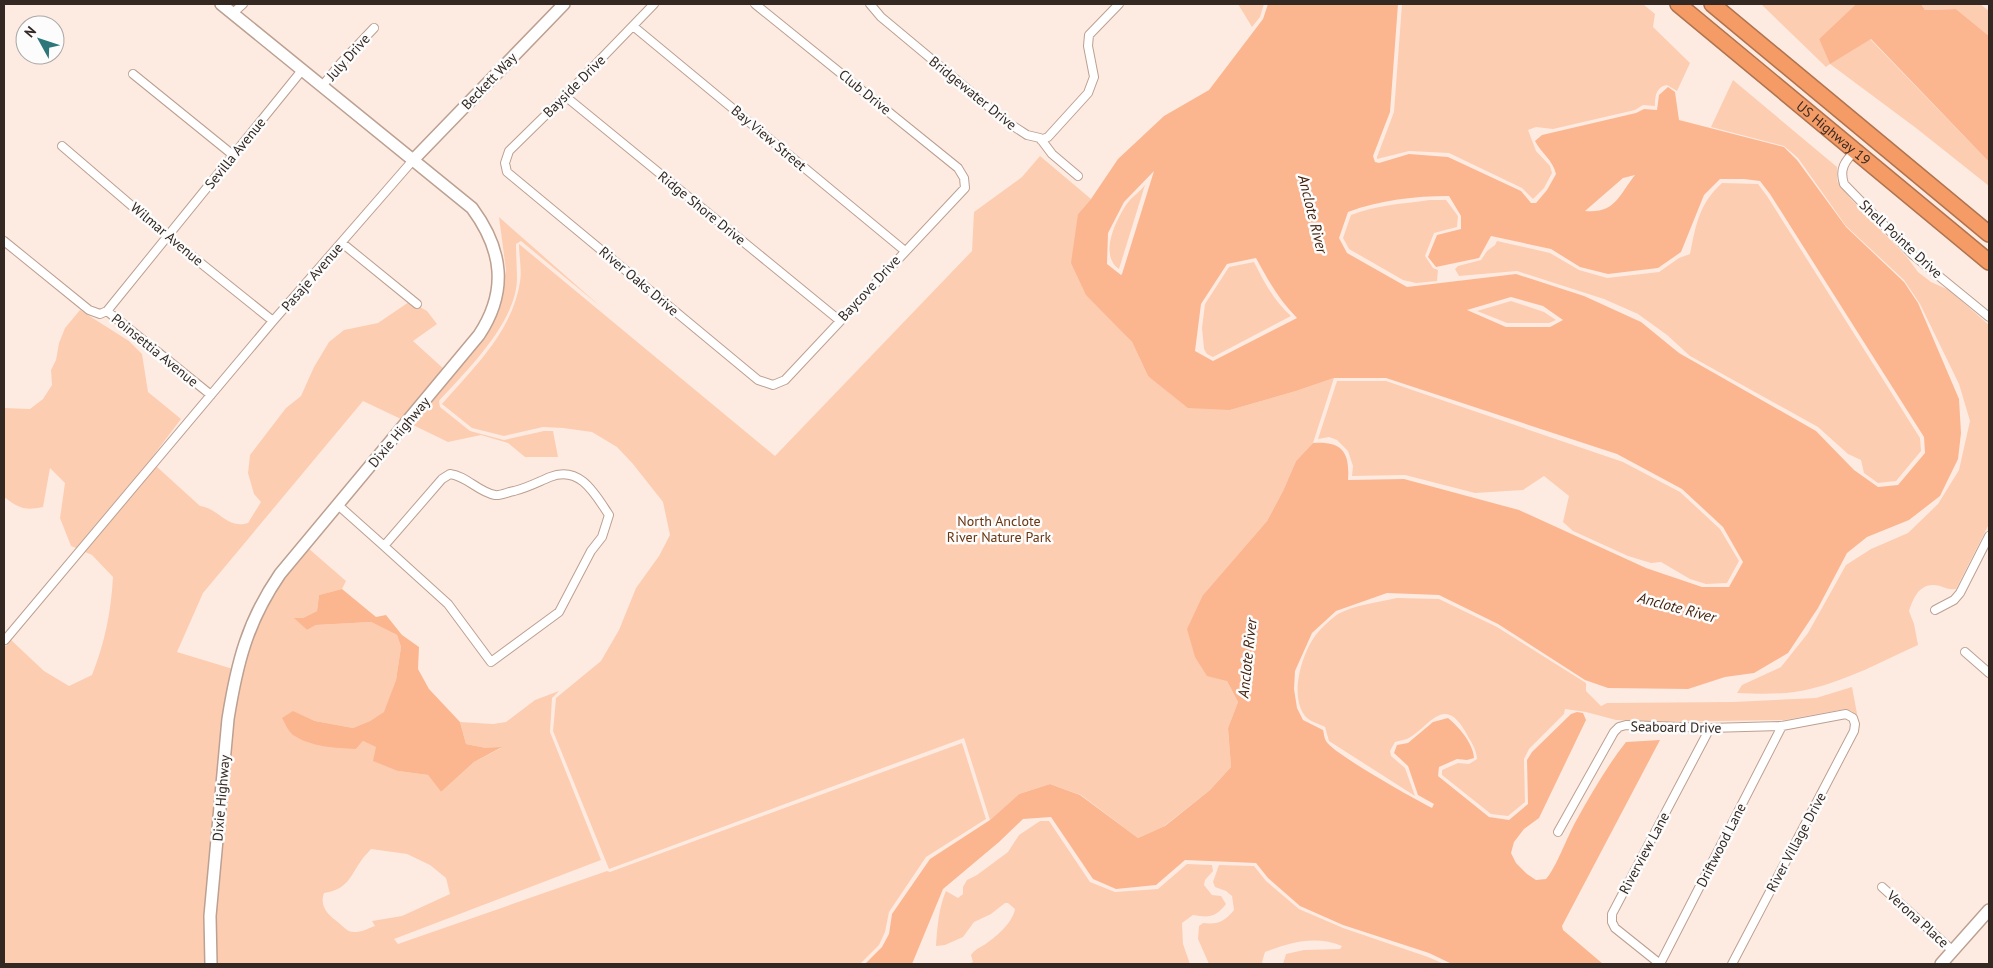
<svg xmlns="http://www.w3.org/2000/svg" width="1993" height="968" font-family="'PT Sans',sans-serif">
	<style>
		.green { fill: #fdcdb1; fill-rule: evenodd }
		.water { fill: #fbb68f; fill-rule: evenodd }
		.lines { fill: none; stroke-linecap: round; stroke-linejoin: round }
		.street-casing { stroke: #bca091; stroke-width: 10 }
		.secondary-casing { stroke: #bca091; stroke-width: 14 }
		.highway-casing { stroke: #b0734e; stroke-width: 18 }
		.street { stroke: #fff; stroke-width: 8 }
		.secondary { stroke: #fff; stroke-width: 11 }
		.highway { stroke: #f49b66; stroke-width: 15 }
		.labels { text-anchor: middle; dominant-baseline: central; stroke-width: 5; stroke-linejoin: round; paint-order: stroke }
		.street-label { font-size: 14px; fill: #332822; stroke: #fcfcfc }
		.park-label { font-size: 14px; fill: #69340f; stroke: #fcfcfc }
		.water-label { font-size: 15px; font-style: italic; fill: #43220d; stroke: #fcfcfc }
	</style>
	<rect width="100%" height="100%" fill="#fdebe2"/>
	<path class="green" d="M 1238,4 L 1264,4 L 1260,17 L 1252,27 Z
		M 1402,4 L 1643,4 L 1655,14 L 1653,27 L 1690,63 L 1677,91 L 1667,85 C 1656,87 1655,96 1655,106 L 1643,105 L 1635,110 L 1553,129 L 1536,127 L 1528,130 L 1536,151 L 1550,166 L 1552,173 L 1544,188 L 1533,199 L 1522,188 L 1449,153 L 1409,151 L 1377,159 L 1377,157 L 1394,112 Z
		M 1761,4 L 1856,4 L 1819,39 L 1830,63 L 1870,39 L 1989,162 L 1989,186 L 1916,128 L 1830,64 L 1826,67 Z
		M 1921,4 L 1980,4 L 1989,11 L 1989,36 L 1956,9 L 1925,10 Z
		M 1733,80 L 1837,167 L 1837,181 L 1850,198 L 1906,256 L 1918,272 L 1931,282 L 1949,290 L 1989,325 L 1989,524 L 1956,589 C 1949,590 1946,588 1940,586 C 1921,581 1914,596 1909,611 L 1914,624 L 1918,645 C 1883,661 1848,680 1810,689 C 1787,695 1760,694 1737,693 L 1742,685 L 1781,667 L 1808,633 L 1846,565 L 1871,549 L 1908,533 L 1938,504 L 1959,470 L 1970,421 L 1959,384 L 1920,304 L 1904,280 L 1846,226 L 1798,158 L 1784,146 L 1711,127 Z
		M 1040,156 L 1091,199 L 1078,214 L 1116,325 L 1132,342 L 1148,376 L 1230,410 L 1296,391 L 1334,378 L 1313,443 L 1296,461 L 1283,491 L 1267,521 L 1203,595 L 1227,681 L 1238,702 L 1228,728 L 1231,767 L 1210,790 L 1163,827 L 1138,838 L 1081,795 L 1050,784 L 1019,794 L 990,820 L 964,738 L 609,869 L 553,731 L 556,698 L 601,661 L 619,630 L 636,588 L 659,556 L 670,535 L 663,502 L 633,464 L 617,447 L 592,432 L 563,428 L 543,427 L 504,436 L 472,428 L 442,404 C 474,367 512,332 520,282 C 522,271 519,256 519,244 L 775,456 L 972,251 L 974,212 L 1022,177 Z
		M 1722,183 L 1758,184 L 1767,196 L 1920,438 L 1921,451 L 1896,481 L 1878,483 L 1864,473 L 1861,460 L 1848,454 L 1818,427 L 1690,356 L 1667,335 L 1638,314 L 1604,299 L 1517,271 L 1459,276 L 1455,269 L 1458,266 L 1481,260 L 1487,251 L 1495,245 L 1497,241 L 1550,253 L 1579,270 L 1607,278 L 1659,272 L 1679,258 L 1690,254 C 1696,224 1699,204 1722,183 Z
		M 1145,185 L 1119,269 C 1099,255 1115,222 1126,205 C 1131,197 1140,192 1145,185 Z
		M 1429,200 L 1446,200 L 1458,216 L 1457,227 L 1434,233 L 1425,256 L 1433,268 L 1438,270 L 1437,281 L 1416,283 L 1403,280 L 1349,249 L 1343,238 L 1351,215 C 1376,205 1402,204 1429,200 Z
		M 499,217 L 601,307 L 521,241 L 516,244 C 516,255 517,267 517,279 C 516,323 467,370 439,401 L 440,407 L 470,431 L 504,440 L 544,431 L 553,431 L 558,457 L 525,457 L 508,443 L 481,435 L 448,442 L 411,424 L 491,324 L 501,298 L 506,270 Z
		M 1254,262 C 1264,282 1274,301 1291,316 L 1213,357 L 1207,354 L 1204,349 L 1202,328 L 1205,304 L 1229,267 Z
		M 1511,301 L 1544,312 L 1556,320 L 1549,323 L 1507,323 L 1477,311 Z
		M 409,302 L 417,309 L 420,307 L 427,311 L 437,324 L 413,341 L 445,370 L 403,420 L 363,401 L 203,593 L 177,652 L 233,669 L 206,915 L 206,964 L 4,964 L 4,644 L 6,646 L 11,640 L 44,671 L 69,686 L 92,675 C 105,642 111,612 113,577 L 92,555 L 85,552 L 156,466 L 200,506 C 218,508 228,530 248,523 L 261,502 L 254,494 L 248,473 L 250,455 L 286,408 L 301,396 L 314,367 L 329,342 L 344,330 L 378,323 Z
		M 80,310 L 129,341 L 142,354 L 148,392 L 181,419 L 150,460 L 76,548 L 71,546 L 60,518 L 65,483 L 50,468 L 43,507 C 24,511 19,508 4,497 L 4,408 L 30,409 L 43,399 L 52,385 L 51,370 L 56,360 L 59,343 L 65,328 Z
		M 1337,381 L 1386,381 L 1623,462 L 1680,492 L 1720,529 L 1739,561 L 1727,583 L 1706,584 L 1690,579 L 1661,562 L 1651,563 L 1628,556 L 1573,531 L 1563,522 L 1569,496 L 1544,476 L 1523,490 L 1475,493 L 1405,475 L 1352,476 L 1353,466 L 1348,451 L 1337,440 L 1329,437 L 1318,439 Z
		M 308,548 L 346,581 L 342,589 L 319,595 L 317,611 L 303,618 L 295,618 L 307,630 L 316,625 L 371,622 L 397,635 L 401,647 L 396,680 L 385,712 L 370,721 L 353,728 L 315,721 L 292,711 L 356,749 L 363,741 L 377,747 L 398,771 L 428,775 L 441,792 L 474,762 L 501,748 L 486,748 L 466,744 L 460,722 L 493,724 L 506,722 L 535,700 L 559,691 L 552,698 L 550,732 L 601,860 L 394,939 L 398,944 L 607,871 L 610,872 L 962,743 L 986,819 L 926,857 L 889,912 L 885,932 L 879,945 L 860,964 L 215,964 C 215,907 221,851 226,794 C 231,741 235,668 258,620 C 271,594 289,571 308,548 ZM 371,849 L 407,854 L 430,865 L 446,878 L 450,894 L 402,916 L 372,921 L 375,926 C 369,928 362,932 356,932 C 348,933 344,927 339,923 C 329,915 319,908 324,893 C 348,889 349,878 361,861 C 363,857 368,853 371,849 Z
		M 1397,598 L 1439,599 L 1497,627 L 1586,683 L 1586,691 L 1601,706 L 1607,703 L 1733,702 L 1816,698 L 1852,687 L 1858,719 L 1852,711 L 1845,709 L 1785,720 L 1656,722 L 1616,720 L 1586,712 L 1565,709 L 1564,714 L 1529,749 L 1524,759 L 1525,802 L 1508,816 L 1491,814 L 1442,775 L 1442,770 L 1458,763 L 1469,764 L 1477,759 C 1476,747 1470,741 1465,731 C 1443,694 1430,727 1407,739 C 1403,740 1399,741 1395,742 L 1390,751 L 1391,756 L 1405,768 L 1415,796 L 1329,741 L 1325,727 C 1319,724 1309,721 1305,716 C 1289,696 1302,654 1315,636 C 1320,629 1331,619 1338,614 C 1354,605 1379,602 1397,598 Z
		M 1040,821 L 1049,821 L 1090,882 L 1115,892 L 1158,889 L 1187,864 L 1212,865 L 1213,871 L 1205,880 L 1204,885 L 1212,895 L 1221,896 L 1226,904 C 1216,917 1209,918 1193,915 L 1182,923 L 1183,944 L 1190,964 L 968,964 L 973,962 L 971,955 C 976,948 980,948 987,943 C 997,936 1013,922 1015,909 L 1008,903 L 1005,903 L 991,914 L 974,922 L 963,937 L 945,945 L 936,946 C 937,929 939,906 946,891 L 958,898 L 963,894 L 963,887 L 967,880 L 977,875 L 1008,852 L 1019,835 Z
		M 1219,865 L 1254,866 L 1266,881 L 1299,909 L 1343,928 L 1428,957 L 1444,964 L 1283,964 L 1286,954 L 1304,950 L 1340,949 L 1342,946 C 1316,935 1291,942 1265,952 L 1262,962 L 1264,964 L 1209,964 L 1198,939 L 1199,926 L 1203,923 C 1218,925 1225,921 1234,910 L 1232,896 L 1226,891 L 1215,887 L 1213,882 Z"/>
	<path class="water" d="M 1268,4 L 1398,4 L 1390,112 L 1373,156 L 1375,162 L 1379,163 L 1409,154 L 1448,157 L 1521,191 L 1531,203 L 1536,203 L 1547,190 L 1556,174 C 1553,160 1541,153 1535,141 L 1542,135 L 1636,113 L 1644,109 L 1657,110 L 1659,95 L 1668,87 L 1675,92 L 1679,120 L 1784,147 L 1797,160 L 1846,227 L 1904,282 L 1918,303 L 1959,399 L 1961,433 L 1958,459 L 1940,496 L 1909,520 L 1867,537 L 1847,553 L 1818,608 L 1788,653 L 1754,673 L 1725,677 L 1688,689 L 1608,688 L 1585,680 L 1498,624 L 1439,595 L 1387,593 L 1336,611 L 1312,633 L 1295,671 L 1294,689 L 1297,708 L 1303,720 L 1323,730 C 1324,733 1324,738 1326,741 C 1332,753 1416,800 1432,808 L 1434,804 L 1418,795 L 1408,766 L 1394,753 L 1397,745 L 1408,743 L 1433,722 L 1448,718 C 1459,727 1473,743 1474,758 L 1467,760 L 1457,759 L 1439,767 L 1438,776 L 1489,817 L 1509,820 L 1528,804 L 1527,760 L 1532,752 L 1571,714 L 1577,712 L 1583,713 L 1586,720 L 1539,818 L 1524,829 L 1514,842 L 1511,853 L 1516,863 L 1527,874 L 1536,880 L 1546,879 C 1555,870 1568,835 1576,821 C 1591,794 1607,766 1626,742 L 1660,740 L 1562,926 L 1563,930 L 1603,964 L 1452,964 L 1429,953 L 1343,925 L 1300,906 L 1268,878 L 1256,863 L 1185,860 L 1156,885 L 1116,889 L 1093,879 L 1051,817 L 1023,819 L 999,842 L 943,889 L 912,964 L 865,964 L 882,947 L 889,934 L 892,914 L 930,859 L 990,820 L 1019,794 L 1050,784 L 1080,795 L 1138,838 L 1165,826 L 1210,790 L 1231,767 L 1228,728 L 1238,702 L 1227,681 L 1207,676 L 1195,657 L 1187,629 L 1203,595 L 1267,521 L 1283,491 L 1296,461 L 1313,443 C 1343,441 1350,453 1348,480 L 1404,479 L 1519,510 L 1646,568 L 1702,587 L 1729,587 L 1743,562 L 1723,527 L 1682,489 L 1617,454 L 1386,378 L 1334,378 L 1296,391 L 1230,410 L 1188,408 L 1148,376 L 1132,342 L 1086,295 L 1071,263 L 1078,214 L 1091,199 L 1118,159 L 1164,116 L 1209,90 L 1263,19 ZM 1154,171 L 1122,274 L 1121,275 L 1107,264 L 1108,233 L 1124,202 ZM 1635,175 C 1619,195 1615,214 1585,211 L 1623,178 ZM 1720,179 L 1744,179 L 1760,181 L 1770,194 L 1924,437 L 1925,453 L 1898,485 L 1878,487 L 1854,470 L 1816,431 L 1679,353 L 1641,322 L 1584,296 L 1516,274 L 1407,287 L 1347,253 L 1339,238 L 1348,212 C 1380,200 1415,196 1449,196 L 1461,216 L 1461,229 L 1437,235 L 1428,257 L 1436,267 L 1479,258 L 1491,236 L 1551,249 L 1580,267 L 1608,274 L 1658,268 L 1681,252 L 1704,195 ZM 1256,258 C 1268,280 1279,300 1297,318 L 1213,361 L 1195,351 L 1201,304 L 1227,264 ZM 1511,297 L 1543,306 L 1563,320 L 1550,327 L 1506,327 L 1467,310 Z
		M 1856,4 L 1921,4 L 1925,10 L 1956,9 L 1989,36 L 1989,162 L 1871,39 L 1830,64 L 1819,39 Z
		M 342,589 L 376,617 L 386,615 L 402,635 L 419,647 L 418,669 L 429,689 L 460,722 L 466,744 L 486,748 L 502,747 L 474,762 L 441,792 L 428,775 L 398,771 L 373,761 L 376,747 L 363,741 L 356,749 C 335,748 311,747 293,735 C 288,731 285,723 282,718 L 293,711 L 315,721 L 353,728 L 370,721 L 384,712 L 396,680 L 401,647 L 397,635 L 371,622 L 316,625 L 307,630 L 294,618 L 303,618 L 317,611 L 319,595 Z"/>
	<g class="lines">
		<defs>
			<path id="street" d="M 654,4 L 565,96 L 509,151 L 505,163 L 507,172 L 758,380 L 773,385 L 785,380 L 965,188 L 964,178 L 958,168 L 755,4
				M 870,4 L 881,17 L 1007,122 L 1027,135 L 1040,138 L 1052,154 L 1078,176
				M 233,13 L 243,4
				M 633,26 L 905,251
				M 133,74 L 233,155
				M 323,85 L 341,63 L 374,28
				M 565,96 L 839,320
				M 1041,140 L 1048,137 L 1088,93 L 1094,77 L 1088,46 L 1089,35 L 1119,4
				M 62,146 L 167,236 L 273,321
				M 1855,151 C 1845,161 1839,169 1844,184 L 1913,255 L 1989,317
				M 4,241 L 89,310 L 100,314 L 107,311 L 211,395
				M 342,243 L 417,304
				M 107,311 L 303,69
				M 450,474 C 467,476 478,492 495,495 C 500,496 508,492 514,491 C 527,488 538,482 550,477 C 580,465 595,494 609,515 L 602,537 L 591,551 L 559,612 L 491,662 L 448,604 L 384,546 L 442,479 Z
				M 338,505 L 384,546
				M 1935,610 L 1954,600 L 1960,593 L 1989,536
				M 5,640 L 273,321 L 414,159
				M 1965,652 L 1989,673
				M 1558,832 L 1614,732 L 1619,727 L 1626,725 L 1710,728 L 1782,726 L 1846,714 L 1853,718 L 1855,724 L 1854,731 L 1732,964
				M 1882,887 L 1953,951
				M 1660,964 L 1615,928 L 1612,922 L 1612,914 L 1710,728
				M 1660,964 L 1782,726"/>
			<path id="secondary" d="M 414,159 L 564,4
				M 211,964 L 210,916 L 228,719 C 237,663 247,622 280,574 L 479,335 C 508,291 503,250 472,208 L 221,4
				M 1941,964 L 1989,910"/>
			<g id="highway">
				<path id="s1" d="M 1678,4 L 1989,262"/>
				<path d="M 1712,4 L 1989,234"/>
			</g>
		</defs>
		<use href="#street" class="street-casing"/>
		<use href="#secondary" class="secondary-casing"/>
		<use href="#highway" class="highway-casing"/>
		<use href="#street" class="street"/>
		<use href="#secondary" class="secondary"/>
		<use href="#highway" class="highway"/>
	</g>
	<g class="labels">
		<g class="street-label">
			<text transform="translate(348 57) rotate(-48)">July Drive</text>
			<text transform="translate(489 81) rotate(-46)">Beckett Way</text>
			<text transform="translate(574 86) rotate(-45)">Bayside Drive</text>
			<text transform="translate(865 92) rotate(39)">Club Drive</text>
			<text transform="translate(973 93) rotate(39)">Bridgewater Drive</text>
			<text stroke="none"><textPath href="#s1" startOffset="202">US Highway 19</textPath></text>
			<text transform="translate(769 138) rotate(40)">Bay View Street</text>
			<text transform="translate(235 153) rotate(-51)">Sevilla Avenue</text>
			<text transform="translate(702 208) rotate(39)">Ridge Shore Drive</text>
			<text transform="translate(167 234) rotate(40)">Wilmar Avenue</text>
			<text transform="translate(1901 239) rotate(43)">Shell Pointe Drive</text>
			<text transform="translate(312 277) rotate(-49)">Pasaje Avenue</text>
			<text transform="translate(639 281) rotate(40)">River Oaks Drive</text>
			<text transform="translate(869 288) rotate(-47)">Baycove Drive</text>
			<text transform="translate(155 350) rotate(39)">Poinsettia Avenue</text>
			<text transform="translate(399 432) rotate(-50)">Dixie Highway</text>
			<text transform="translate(1676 727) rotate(1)">Seaboard Drive</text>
			<text transform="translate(221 798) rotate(-85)">Dixie Highway</text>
			<text transform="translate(1796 842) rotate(-62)">River Village Drive</text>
			<text transform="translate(1721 845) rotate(-63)">Driftwood Lane</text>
			<text transform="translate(1644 853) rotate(-62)">Riverview Lane</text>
			<text transform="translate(1918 919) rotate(42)">Verona Place</text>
		</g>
		<g class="park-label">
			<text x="999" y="521">North Anclote<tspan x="999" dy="16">River Nature Park</tspan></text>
		</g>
		<g class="water-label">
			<text transform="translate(1313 214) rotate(76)">Anclote River</text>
			<text transform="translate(1677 607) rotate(15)">Anclote River</text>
			<text transform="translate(1247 658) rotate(-84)">Anclote River</text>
		</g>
	</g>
	<rect width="1993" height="968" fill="none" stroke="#332822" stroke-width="10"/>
	<g transform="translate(40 40) rotate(310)"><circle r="24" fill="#fcfcfc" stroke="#aca7a5"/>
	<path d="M0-4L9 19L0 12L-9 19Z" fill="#2d777b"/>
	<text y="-8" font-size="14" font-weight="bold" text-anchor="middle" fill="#332822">N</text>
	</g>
</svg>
